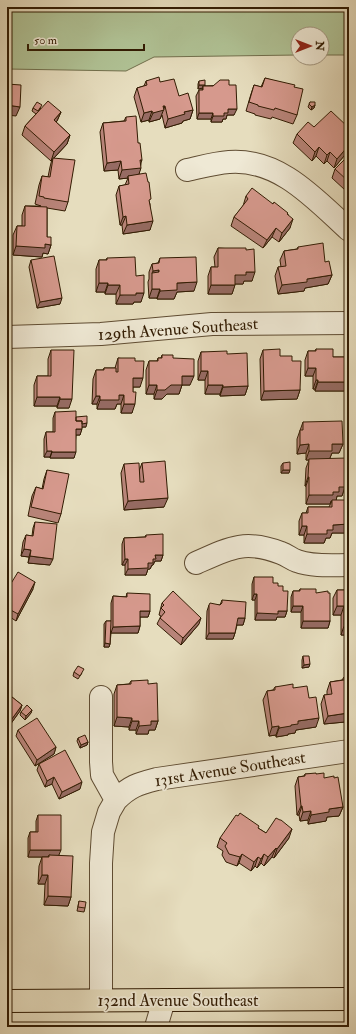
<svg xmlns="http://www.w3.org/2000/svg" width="356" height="1034" font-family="'IM FELL Double Pica',serif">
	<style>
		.green { fill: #b0c295; stroke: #716f4c }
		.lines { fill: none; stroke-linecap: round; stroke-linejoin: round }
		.minor-casing { stroke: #5f4c32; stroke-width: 24 }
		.major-casing { stroke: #321c03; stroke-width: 24 }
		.minor { stroke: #efe9d5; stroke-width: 22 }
		.major { stroke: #e6ddbe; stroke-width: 22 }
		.wall { fill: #b88479; stroke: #321c03 }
		.shaded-wall { fill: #966b63; stroke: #321c03 }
		.building { fill: #d6998d; stroke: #321c03 }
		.labels { text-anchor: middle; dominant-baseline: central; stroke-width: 3.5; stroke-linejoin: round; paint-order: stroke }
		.street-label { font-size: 17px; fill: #321c03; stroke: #efe9d5 }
	</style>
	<rect width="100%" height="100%" fill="#e6ddbe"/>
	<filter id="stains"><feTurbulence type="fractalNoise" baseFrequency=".005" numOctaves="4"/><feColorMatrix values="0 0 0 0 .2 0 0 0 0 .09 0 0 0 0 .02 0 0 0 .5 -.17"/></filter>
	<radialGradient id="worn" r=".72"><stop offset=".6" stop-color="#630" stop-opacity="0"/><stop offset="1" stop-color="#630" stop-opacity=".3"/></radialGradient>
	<path class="green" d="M 7,7 L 349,7 L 349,55 L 322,55 L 322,34 L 298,34 L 298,55 L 154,57 L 126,71 L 7,69 Z"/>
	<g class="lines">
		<defs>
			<path id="minor" d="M 187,170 C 201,167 215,163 229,162 C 279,158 315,199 349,230
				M 7,337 L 101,334 L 212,324 L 349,323
				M 196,563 C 229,548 245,539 281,553 C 287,555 291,559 297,561 C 313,567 333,565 349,565
				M 101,697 L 101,762 L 102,775 L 116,800 L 109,812 L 103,832 L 101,863 L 101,1000
				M 116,800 C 130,786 138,784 157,779 L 349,751
				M 156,1027 L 164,1000"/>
			<path id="major" d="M 7,1001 L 349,999"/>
		</defs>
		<use href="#minor" class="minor-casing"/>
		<use href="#major" class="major-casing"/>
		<use href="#minor" class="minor"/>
		<use href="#major" class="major"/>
	</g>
	<path class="wall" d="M 265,78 L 294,87 L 297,115 L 293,124 L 272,117 L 271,119 L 255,115 L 255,114 L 246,111 L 251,94 L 254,85 L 261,87 Z
		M 146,81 L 160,82 L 179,96 L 193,110 L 190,119 L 183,121 L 182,123 L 165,128 L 162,115 L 160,119 L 149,122 L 149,120 L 141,122 L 134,97 L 137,88 L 144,86 Z
		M 199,81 L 205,85 L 205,86 L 229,85 L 234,115 L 227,115 L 226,119 L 223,119 L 222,122 L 211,122 L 211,119 L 197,119 L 196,96 L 199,90 L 202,90 L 203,88 L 198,89 L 198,84 Z
		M 310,102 L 315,105 L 314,108 L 311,110 L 308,107 Z
		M 33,108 L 41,108 L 38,111 L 61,112 L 57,121 L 56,122 L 70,135 L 67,144 L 54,158 L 68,202 L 65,211 L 47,208 L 47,237 L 51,245 L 48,254 L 43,253 L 42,257 L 13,255 L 13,235 L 17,226 L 22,226 L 22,215 L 25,206 L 41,206 L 35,204 L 39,185 L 42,176 L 48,177 L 50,167 L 52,159 L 51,161 L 22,135 L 25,126 L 36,114 L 32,111 Z
		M 126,117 L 138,143 L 141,164 L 139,174 L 150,204 L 150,230 L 123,234 L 122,225 L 120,225 L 116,195 L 119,186 L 125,185 L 128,178 L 119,179 L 118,170 L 104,171 L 100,132 L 103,123 L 124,121 Z
		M 314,127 L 349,128 L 349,150 L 334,168 L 327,161 L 324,164 L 316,156 L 312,161 L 293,143 L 297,134 Z
		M 349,155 L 349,189 L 347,187 L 345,190 L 332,178 L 335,169 Z
		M 246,196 L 273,204 L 288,214 L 290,228 L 279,242 L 272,237 L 263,248 L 231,226 L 234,217 L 243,206 Z
		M 298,247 L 325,262 L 332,275 L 328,284 L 305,288 L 304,291 L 278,294 L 275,276 L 278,267 L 281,267 L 280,260 L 284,251 L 297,249 Z
		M 218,248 L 246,250 L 252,281 L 244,281 L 243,284 L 235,284 L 232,294 L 208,294 L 208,276 L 211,267 L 215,267 L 214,257 Z
		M 107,258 L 136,276 L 141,302 L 134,302 L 133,304 L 116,304 L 116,294 L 105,294 L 105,292 L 96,292 L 96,269 L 99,260 L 106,260 Z
		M 160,258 L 194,291 L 177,292 L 174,299 L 157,299 L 157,298 L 149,298 L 148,282 L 149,279 L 149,272 L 152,264 L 158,263 Z
		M 31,260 L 60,304 L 37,308 L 29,267 Z
		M 316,349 L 333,357 L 349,357 L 349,391 L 315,391 L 315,389 L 313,389 L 313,376 L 305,376 L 305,360 L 308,351 L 315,351 Z
		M 51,350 L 69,408 L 57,408 L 57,406 L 34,406 L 34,385 L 37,376 L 48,376 L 48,359 Z
		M 263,350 L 292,361 L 300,390 L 297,399 L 261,400 L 260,359 Z
		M 201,352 L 227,354 L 248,386 L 245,395 L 220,396 L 220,394 L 205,394 L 205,380 L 198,380 L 198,361 Z
		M 162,355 L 173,358 L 190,385 L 182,385 L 179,394 L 167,394 L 162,399 L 154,399 L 154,394 L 146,394 L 146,370 L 149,361 L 157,361 L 158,358 L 161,358 Z
		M 118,358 L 135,361 L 140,387 L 133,387 L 132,413 L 121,413 L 121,404 L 117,404 L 115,409 L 97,409 L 97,404 L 92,404 L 93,379 L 96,370 L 103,370 L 104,368 L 115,368 Z
		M 55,412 L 76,417 L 86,427 L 82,427 L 80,435 L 76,435 L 74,458 L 50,458 L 50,457 L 44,457 L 44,439 L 46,432 L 53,432 L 53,418 Z
		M 303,422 L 343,444 L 339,453 L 332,453 L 330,458 L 347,480 L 342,496 L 337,496 L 336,500 L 346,533 L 332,533 L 330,538 L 326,538 L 324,543 L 304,543 L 304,535 L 299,535 L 299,521 L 302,513 L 306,513 L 308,507 L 329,507 L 332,501 L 331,501 L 330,504 L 306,504 L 306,486 L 305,486 L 306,468 L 309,460 L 306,460 L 306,453 L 297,454 L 297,439 Z
		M 142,463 L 164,507 L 124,510 L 121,473 L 124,464 L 139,471 Z
		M 283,463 L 289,473 L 281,473 L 281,466 Z
		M 47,470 L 61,514 L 58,523 L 28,516 L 32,496 L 36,487 L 42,489 L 44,479 Z
		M 35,522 L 50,565 L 28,563 L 29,557 L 21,556 L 23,542 L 26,535 L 32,536 L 33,528 Z
		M 146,535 L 163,555 L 161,561 L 155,561 L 153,565 L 152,565 L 150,569 L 148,569 L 146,575 L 125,575 L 125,565 L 122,565 L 122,544 L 124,538 L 145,537 Z
		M 254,577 L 278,586 L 283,591 L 287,611 L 285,617 L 277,617 L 276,620 L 255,620 L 255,600 L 252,600 L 252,584 Z
		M 349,587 L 349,635 L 341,635 L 341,615 L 333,615 L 333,598 L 337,590 L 344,590 L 345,588 Z
		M 33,589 L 16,621 L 7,615 L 7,590 Z
		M 300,589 L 316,593 L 330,621 L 328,628 L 301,628 L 301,612 L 291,612 L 291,597 L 293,591 L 299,591 Z
		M 127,593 L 150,611 L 148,617 L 140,617 L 140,626 L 138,633 L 111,633 L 110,644 L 109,647 L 104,647 L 104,624 L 106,621 L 111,621 L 111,603 L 113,596 L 126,597 Z
		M 222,600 L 245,618 L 243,625 L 237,625 L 235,633 L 233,639 L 206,639 L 207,611 L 209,605 L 220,605 Z
		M 162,603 L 199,624 L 181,645 L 157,624 L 161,616 L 159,615 Z
		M 303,656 L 309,667 L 302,668 L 302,660 Z
		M 74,672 L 82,673 L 78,679 L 73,676 Z
		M 349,676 L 349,724 L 345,724 L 345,722 L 324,724 L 321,704 L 324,695 L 327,695 L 327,691 L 330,682 L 342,680 L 344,677 Z
		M 131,681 L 148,684 L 158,721 L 155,730 L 149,730 L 148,734 L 136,734 L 136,730 L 129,730 L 129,727 L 114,726 L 114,694 L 117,685 L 129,684 Z
		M 275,687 L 293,688 L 309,698 L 316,727 L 296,730 L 295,733 L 288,734 L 288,735 L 276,737 L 276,735 L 269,736 L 263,700 L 267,691 L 273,690 Z
		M 7,693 L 22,705 L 20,711 L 7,729 Z
		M 32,710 L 31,713 L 25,720 L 20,715 L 21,712 Z
		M 18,730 L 56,747 L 54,754 L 35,766 L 16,736 Z
		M 78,738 L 88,742 L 87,745 L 80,748 L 77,741 Z
		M 39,764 L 80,789 L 59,799 L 52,784 L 45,787 L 37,770 Z
		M 305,774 L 316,774 L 324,778 L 343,807 L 339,816 L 327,817 L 326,821 L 308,824 L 308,820 L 300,821 L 299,815 L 297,815 L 295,786 L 298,777 L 304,776 Z
		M 349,777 L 349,789 L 348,780 Z
		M 38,815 L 59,855 L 71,897 L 68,906 L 44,905 L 45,884 L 38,884 L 39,866 L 42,857 L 48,857 L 28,857 L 28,838 L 30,832 L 36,832 L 36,821 Z
		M 258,828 L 266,833 L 289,838 L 274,858 L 272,857 L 264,866 L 261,863 L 257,868 L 255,866 L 251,871 L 239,863 L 237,866 L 226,862 L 222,855 L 223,851 L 217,847 L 220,838 Z
		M 79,901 L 85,908 L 84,912 L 77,911 Z"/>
	<path class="shaded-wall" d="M 199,85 L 205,85 L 204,88 L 203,86 L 203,88 L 198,89 Z
		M 7,105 L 20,107 L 16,116 L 7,115 Z
		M 315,105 L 314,108 L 311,110 L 312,107 Z
		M 163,106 L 165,106 L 160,119 L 149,122 L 153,113 Z
		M 228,109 L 237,109 L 234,115 L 227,115 L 226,119 L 223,119 L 222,122 L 211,122 L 213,116 L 224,113 Z
		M 193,110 L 190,119 L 183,121 L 182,123 L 165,128 L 168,119 L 184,112 Z
		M 152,111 L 149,120 L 141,122 L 144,113 Z
		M 61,112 L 57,121 L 50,129 L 54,120 Z
		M 199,113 L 213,113 L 211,119 L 197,119 Z
		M 70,135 L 67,144 L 51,161 L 54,152 Z
		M 349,145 L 349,150 L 334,168 L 337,159 Z
		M 319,147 L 316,156 L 312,161 L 315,152 Z
		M 330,152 L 327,161 L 324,164 L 327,155 Z
		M 140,160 L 142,160 L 139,168 L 141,168 L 138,177 L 128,176 L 128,178 L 119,179 L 122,170 Z
		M 121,161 L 118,170 L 104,171 L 107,163 Z
		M 349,180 L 349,183 L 347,187 L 345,190 Z
		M 126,216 L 122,225 L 120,225 L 123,217 Z
		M 293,219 L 290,228 L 279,242 L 282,233 Z
		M 153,221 L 150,230 L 123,234 L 127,225 Z
		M 276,228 L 272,237 L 263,248 L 267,240 Z
		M 45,244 L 51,245 L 48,254 L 43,253 L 42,257 L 13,255 L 16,246 Z
		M 159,270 L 156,279 L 152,273 L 153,271 Z
		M 246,272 L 255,272 L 252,281 L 244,281 L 243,284 L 231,284 L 235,275 Z
		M 332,275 L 328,284 L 305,288 L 304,291 L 278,294 L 282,285 L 307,279 Z
		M 197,282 L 194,291 L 177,292 L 174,299 L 157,299 L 160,291 L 177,283 Z
		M 99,283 L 108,283 L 105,292 L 96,292 Z
		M 108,285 L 120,285 L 116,294 L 105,294 Z
		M 211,285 L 235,285 L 232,294 L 208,294 Z
		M 152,289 L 160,289 L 157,298 L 149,298 Z
		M 136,293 L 144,293 L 141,302 L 134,302 L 133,304 L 116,304 L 120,295 Z
		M 62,298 L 60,304 L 37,308 L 40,302 Z
		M 308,368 L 316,368 L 313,376 L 305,376 Z
		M 201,371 L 208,371 L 205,380 L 198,380 Z
		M 182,376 L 194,376 L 190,385 L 182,385 L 179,394 L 167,394 L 162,399 L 154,399 L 157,390 L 171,385 Z
		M 133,378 L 143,378 L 140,387 L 130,387 Z
		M 316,380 L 318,380 L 315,389 L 313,389 Z
		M 318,382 L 349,382 L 349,391 L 315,391 Z
		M 149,385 L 157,385 L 154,394 L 146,394 Z
		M 208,385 L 223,385 L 220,394 L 205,394 Z
		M 248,386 L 245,395 L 220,396 L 223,387 Z
		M 300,390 L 297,399 L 261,400 L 264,391 Z
		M 119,395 L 124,395 L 121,404 L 117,404 L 115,409 L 97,409 L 100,400 Z
		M 96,396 L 100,396 L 97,404 L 92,404 Z
		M 37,397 L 60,397 L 57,406 L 34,406 Z
		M 60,399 L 72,399 L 69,408 L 57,408 Z
		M 124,404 L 135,404 L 132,413 L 121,413 Z
		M 87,423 L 86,427 L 75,427 L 77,424 Z
		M 76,429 L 82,429 L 80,435 L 74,435 Z
		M 309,444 L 306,453 L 297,454 L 300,445 Z
		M 332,444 L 343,444 L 339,453 L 332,453 L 329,460 L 306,460 L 309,451 Z
		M 47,451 L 52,451 L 50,457 L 44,457 Z
		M 52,452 L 76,452 L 74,458 L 50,458 Z
		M 283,470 L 290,470 L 289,473 L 281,473 Z
		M 308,477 L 309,477 L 306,486 L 305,486 Z
		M 345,480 L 347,480 L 342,496 L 337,496 L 336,501 L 331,501 L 330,504 L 306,504 L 309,495 L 333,492 L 339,487 Z
		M 168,498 L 164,507 L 124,510 L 128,501 Z
		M 349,524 L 346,533 L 332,533 L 330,538 L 326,538 L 324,543 L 304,543 L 307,534 L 327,530 L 333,525 Z
		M 302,526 L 307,526 L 304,535 L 299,535 Z
		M 24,549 L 31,550 L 29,557 L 21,556 Z
		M 155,555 L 163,555 L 161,561 L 155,561 L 153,565 L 152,565 L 150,569 L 148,569 L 146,575 L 125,575 L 128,569 L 148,563 L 153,559 Z
		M 30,556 L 53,559 L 50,565 L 28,563 Z
		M 125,559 L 128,559 L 125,565 L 122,565 Z
		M 35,582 L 33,589 L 16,621 L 18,614 Z
		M 254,594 L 257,594 L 255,600 L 252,600 Z
		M 293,606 L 303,606 L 301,612 L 291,612 Z
		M 337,606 L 344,606 L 341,615 L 333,615 Z
		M 140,611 L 150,611 L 148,617 L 138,617 Z
		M 278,611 L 287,611 L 285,617 L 277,617 L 276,620 L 255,620 L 257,613 Z
		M 201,618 L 199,624 L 181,645 L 183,638 Z
		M 238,618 L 245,618 L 243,625 L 235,625 Z
		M 303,621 L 330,621 L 328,628 L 301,628 Z
		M 140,626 L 138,633 L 111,633 L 113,627 Z
		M 344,626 L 349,626 L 349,635 L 341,635 Z
		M 209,633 L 235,633 L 233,639 L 206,639 Z
		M 105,643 L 110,644 L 109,647 L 104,647 Z
		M 310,664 L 309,667 L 302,668 L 304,665 Z
		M 22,705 L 20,711 L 7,729 L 9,723 Z
		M 32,710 L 31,713 L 25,720 L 26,716 Z
		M 348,713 L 345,722 L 324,724 L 328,716 Z
		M 349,716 L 349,724 L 345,724 Z
		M 117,717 L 132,718 L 129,727 L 114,726 Z
		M 319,718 L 316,727 L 296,730 L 295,733 L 288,734 L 288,735 L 276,737 L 279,728 L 291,725 L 298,721 Z
		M 132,721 L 139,721 L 136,730 L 129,730 Z
		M 151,721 L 158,721 L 155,730 L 149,730 L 148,734 L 136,734 L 139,726 Z
		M 279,726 L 276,735 L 269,736 L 272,727 Z
		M 88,742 L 87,745 L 80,748 L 81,745 Z
		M 56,747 L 54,754 L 35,766 L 37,760 Z
		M 54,777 L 52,784 L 45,787 L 47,781 Z
		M 82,782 L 80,789 L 59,799 L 62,792 Z
		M 301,806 L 302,806 L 299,815 L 297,815 Z
		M 343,807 L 339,816 L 327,817 L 326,821 L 308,824 L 311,815 L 329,809 Z
		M 311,811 L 308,820 L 300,821 L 303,812 Z
		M 292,829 L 289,838 L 274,858 L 277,849 Z
		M 276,848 L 272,857 L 264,866 L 268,857 Z
		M 30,850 L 61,850 L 58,857 L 49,855 L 48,857 L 28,857 Z
		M 242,854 L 239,863 L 237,866 L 240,857 Z
		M 264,854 L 261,863 L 257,868 L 261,859 Z
		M 258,857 L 255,866 L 251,871 L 254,862 Z
		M 42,875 L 48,875 L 45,884 L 38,884 Z
		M 48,896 L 71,897 L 68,906 L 44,905 Z"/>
	<path class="building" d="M 159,77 L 160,82 L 174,79 L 179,96 L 188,93 L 193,110 L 184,112 L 185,114 L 168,119 L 165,106 L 163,106 L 164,110 L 153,113 L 152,111 L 144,113 L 137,88 L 147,85 L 146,81 Z
		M 265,78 L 295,85 L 294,87 L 303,89 L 297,115 L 275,108 L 274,110 L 258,106 L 258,105 L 249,102 L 254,85 L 262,87 Z
		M 205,80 L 205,85 L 199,85 L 199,81 Z
		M 220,80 L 229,80 L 229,85 L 236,85 L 237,109 L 228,109 L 228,113 L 224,113 L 224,116 L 213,116 L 213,113 L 199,113 L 199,90 L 203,90 L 203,86 L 213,86 Z
		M 7,84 L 21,85 L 20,107 L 7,105 Z
		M 48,101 L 61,112 L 54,120 L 70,135 L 54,152 L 25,126 Z
		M 37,102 L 42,105 L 38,111 L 33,108 Z
		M 310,102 L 315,102 L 315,105 L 312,107 L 309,104 Z
		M 331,111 L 349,128 L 349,145 L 337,159 L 330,152 L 327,155 L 319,147 L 315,152 L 297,134 L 308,122 L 314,127 Z
		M 136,116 L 138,143 L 140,143 L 142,160 L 140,160 L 141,168 L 122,170 L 121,161 L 107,163 L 103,123 L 126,121 L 126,117 Z
		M 349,155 L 349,180 L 348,181 L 335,169 Z
		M 53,158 L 75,160 L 68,202 L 44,198 L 44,197 L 39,196 L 42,176 L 50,177 Z
		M 146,173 L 148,182 L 149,182 L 151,199 L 149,200 L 153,221 L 127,225 L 126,216 L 123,217 L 119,186 L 129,184 L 128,176 Z
		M 252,188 L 273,204 L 274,202 L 288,213 L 287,214 L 293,219 L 282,233 L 276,228 L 267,240 L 234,217 L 248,199 L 246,196 Z
		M 25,206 L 47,207 L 47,237 L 51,237 L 51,245 L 45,244 L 45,248 L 16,246 L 17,226 L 25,226 Z
		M 323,243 L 325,262 L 329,261 L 332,275 L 307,279 L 307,282 L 282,285 L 278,267 L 286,266 L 284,251 L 298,249 L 298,247 Z
		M 218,248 L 246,248 L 246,250 L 254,249 L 255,272 L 246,272 L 246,275 L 235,275 L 235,285 L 211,285 L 211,267 L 218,267 Z
		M 54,256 L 62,298 L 40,302 L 31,260 Z
		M 135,257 L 136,276 L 144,275 L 144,293 L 136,293 L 136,295 L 120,295 L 120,285 L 108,285 L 108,283 L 99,283 L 99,260 L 107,260 L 107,258 Z
		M 196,257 L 197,282 L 177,283 L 177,290 L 160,291 L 160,289 L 152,289 L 152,273 L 159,272 L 159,270 L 153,271 L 152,264 L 159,263 L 160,258 Z
		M 280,349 L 280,356 L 292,356 L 292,361 L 301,361 L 300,390 L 264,391 L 263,350 Z
		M 316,349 L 333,349 L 333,357 L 349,357 L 349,382 L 318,382 L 318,380 L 316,380 L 316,368 L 308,368 L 308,351 L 316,351 Z
		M 51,350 L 74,350 L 72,399 L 60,399 L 60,397 L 37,397 L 37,376 L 51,376 Z
		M 227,351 L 227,354 L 247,353 L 248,386 L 223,387 L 223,385 L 208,385 L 208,371 L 201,371 L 201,352 Z
		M 162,355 L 173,355 L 173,358 L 194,359 L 194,376 L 182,376 L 182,385 L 171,385 L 165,390 L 157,390 L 157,385 L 149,385 L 149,361 L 158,361 L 158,358 L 162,358 Z
		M 118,358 L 135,358 L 135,361 L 144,361 L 143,378 L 133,378 L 133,392 L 136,392 L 135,404 L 124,404 L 124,395 L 119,395 L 119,400 L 100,400 L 100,396 L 96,396 L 96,370 L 104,370 L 104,368 L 116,368 L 116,372 L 118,372 Z
		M 76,411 L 76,421 L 82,421 L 82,429 L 76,429 L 76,452 L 52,452 L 52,451 L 47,451 L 46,432 L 55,432 L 55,412 Z
		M 87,416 L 87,423 L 82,424 L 82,421 L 76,421 L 76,417 Z
		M 342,421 L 343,444 L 332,444 L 332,451 L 309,451 L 309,444 L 300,445 L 300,430 L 303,430 L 303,422 Z
		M 347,458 L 347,480 L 345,480 L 345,487 L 339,487 L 339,492 L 333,492 L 333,495 L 309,495 L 309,477 L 308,477 L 309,459 Z
		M 165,461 L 168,498 L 128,501 L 124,464 L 139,463 L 140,482 L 144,482 L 142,463 Z
		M 290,462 L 290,470 L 283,470 L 283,463 Z
		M 47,470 L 69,474 L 61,514 L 31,507 L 36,487 L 43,489 Z
		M 332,500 L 348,500 L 349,524 L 333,525 L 333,530 L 327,530 L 327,534 L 307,534 L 307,526 L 302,526 L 302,513 L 308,513 L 308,507 L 332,507 Z
		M 35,522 L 57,524 L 53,559 L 30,556 L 31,550 L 24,549 L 26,535 L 33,536 Z
		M 163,534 L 163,555 L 155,555 L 156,559 L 153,559 L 153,563 L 148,563 L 148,568 L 128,569 L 128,559 L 125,559 L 124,538 L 146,537 L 146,535 Z
		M 18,572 L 35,582 L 18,614 L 7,608 L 7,590 Z
		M 254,577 L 273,577 L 273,583 L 278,583 L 278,586 L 283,586 L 283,591 L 288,591 L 287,611 L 278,611 L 278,614 L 257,613 L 257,594 L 254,594 Z
		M 347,587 L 349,587 L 349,626 L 344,626 L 344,606 L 337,606 L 337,590 L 345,590 L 345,588 Z
		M 300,589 L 316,589 L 316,593 L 328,591 L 328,593 L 330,593 L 330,621 L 303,621 L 303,606 L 293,606 L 293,591 L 300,591 Z
		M 173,591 L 201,618 L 183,638 L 160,618 L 165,612 L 161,608 L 164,605 L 162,603 Z
		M 127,593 L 150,594 L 150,611 L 140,611 L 140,626 L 113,627 L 113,596 L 127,597 Z
		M 222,600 L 246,602 L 245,618 L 238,618 L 235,633 L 209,633 L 209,605 L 210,603 L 220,605 L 222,603 Z
		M 106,621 L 111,621 L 110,644 L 105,643 Z
		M 303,656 L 309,656 L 310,664 L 304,665 Z
		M 78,666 L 84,669 L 80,676 L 74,672 Z
		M 349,676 L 349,716 L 348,713 L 328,716 L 324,695 L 332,694 L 330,682 L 344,680 L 344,677 Z
		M 148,680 L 148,684 L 157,683 L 158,721 L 151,721 L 151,725 L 139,726 L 139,721 L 132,721 L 132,718 L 117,717 L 117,685 L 131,684 L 131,681 Z
		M 293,684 L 293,688 L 307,686 L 309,698 L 316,697 L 319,718 L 298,721 L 298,724 L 291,725 L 291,726 L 279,728 L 279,726 L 272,727 L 267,691 L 275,690 L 275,687 Z
		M 7,693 L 22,705 L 9,723 L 7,721 Z
		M 27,705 L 32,710 L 26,716 L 21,712 Z
		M 37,718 L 56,747 L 37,760 L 18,730 Z
		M 85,735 L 88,742 L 81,745 L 78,738 Z
		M 65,750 L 82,782 L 62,792 L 54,777 L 47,781 L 39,764 Z
		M 316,773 L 316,774 L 324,773 L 324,778 L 334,776 L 334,778 L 338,777 L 343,807 L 329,809 L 329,812 L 311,815 L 311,811 L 303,812 L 302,806 L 301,806 L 298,777 L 305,776 L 305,774 Z
		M 240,813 L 259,826 L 258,828 L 266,833 L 276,818 L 280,820 L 281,820 L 292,829 L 277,849 L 276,848 L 268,857 L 264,854 L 261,859 L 258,857 L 254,862 L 242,854 L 240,857 L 229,854 L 225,846 L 227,843 L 220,838 L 236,815 L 238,816 Z
		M 38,815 L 61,815 L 61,850 L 30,850 L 30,832 L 38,832 Z
		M 49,855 L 73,856 L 71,897 L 48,896 L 48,875 L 42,875 L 42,857 L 49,857 Z
		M 79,901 L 86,902 L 85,908 L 78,907 Z"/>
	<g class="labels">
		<g class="street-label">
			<text transform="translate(178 329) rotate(-4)">129th Avenue Southeast</text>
			<text transform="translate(230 769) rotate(-9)">131st Avenue Southeast</text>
			<text x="178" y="1000">132nd Avenue Southeast</text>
		</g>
	</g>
	<rect width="356" height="1034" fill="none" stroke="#e6ddbe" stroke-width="24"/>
	<rect x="8" y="8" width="340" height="1018" fill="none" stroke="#321c03" stroke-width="2"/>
	<rect x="12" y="12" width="332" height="1010" fill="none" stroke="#321c03"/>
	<g transform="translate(310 46) rotate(90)"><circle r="19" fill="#efe9d5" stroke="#a39781"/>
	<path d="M0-3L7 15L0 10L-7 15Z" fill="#8f2418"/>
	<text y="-6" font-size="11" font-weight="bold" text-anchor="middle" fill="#321c03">N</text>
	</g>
	<path d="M28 44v6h116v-6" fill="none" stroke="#321c03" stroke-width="2"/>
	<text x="34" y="44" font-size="12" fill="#321c03" stroke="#efe9d5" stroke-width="3" paint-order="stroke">50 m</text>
	<rect width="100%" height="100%" filter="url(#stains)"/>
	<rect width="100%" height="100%" fill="url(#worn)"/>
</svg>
